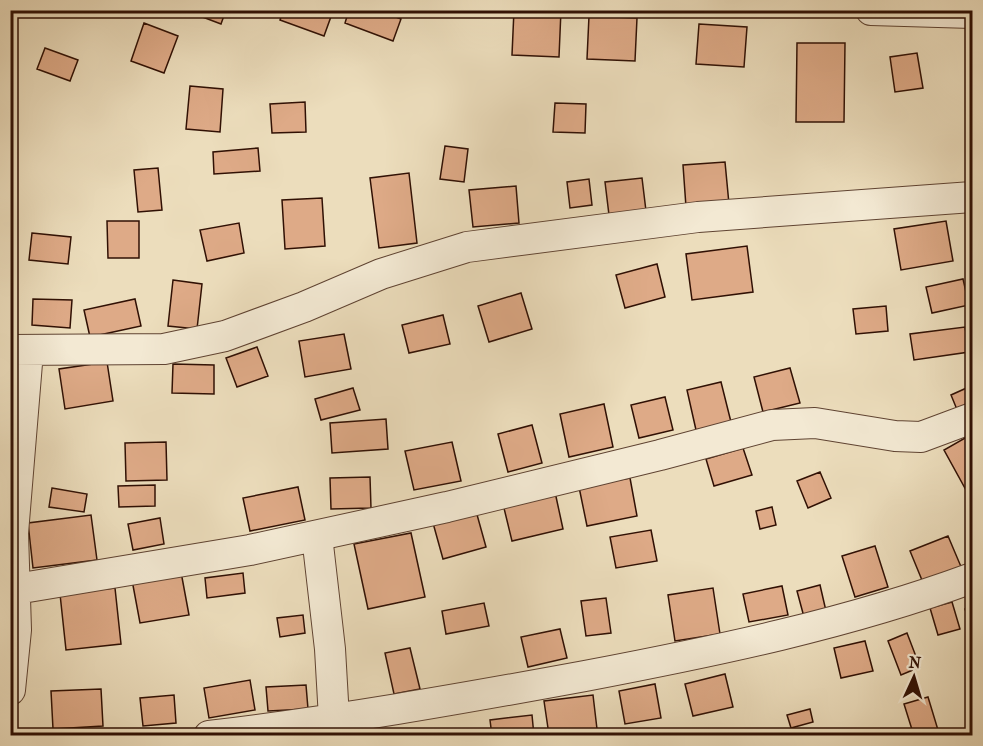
<svg xmlns="http://www.w3.org/2000/svg" width="983" height="746" font-family="'IM FELL French Canon',serif">
	<style>
		.building { fill: #deaa87; stroke: #301004; stroke-width: 1.5 }
		.lines { fill: none; stroke-linecap: round; stroke-linejoin: round }
		.minor-casing { stroke: #5f4332; stroke-width: 32 }
		.minor { stroke: #f3e9d3; stroke-width: 30 }
	</style>
	<rect width="100%" height="100%" fill="#ecddbc"/>
	<filter id="stains"><feTurbulence type="fractalNoise" baseFrequency=".00333" numOctaves="4"/><feColorMatrix values="0 0 0 0 .2 0 0 0 0 .09 0 0 0 0 .02 0 0 0 .5 -.17"/></filter>
	<radialGradient id="worn" r=".72"><stop offset=".6" stop-color="#630" stop-opacity="0"/><stop offset="1" stop-color="#630" stop-opacity=".3"/></radialGradient>
	<path class="building" d="M 193,10 L 226,10 L 221,24 L 192,13 Z
		M 283,10 L 331,10 L 333,11 L 324,36 L 280,20 Z
		M 349,10 L 378,10 L 401,19 L 393,41 L 345,23 Z
		M 514,10 L 561,10 L 559,57 L 512,55 Z
		M 589,16 L 637,18 L 635,61 L 587,59 Z
		M 144,23 L 178,36 L 164,73 L 131,61 Z
		M 699,24 L 747,27 L 744,67 L 696,64 Z
		M 797,43 L 845,43 L 844,122 L 796,122 Z
		M 45,48 L 78,60 L 70,81 L 37,69 Z
		M 917,53 L 923,88 L 895,92 L 890,57 Z
		M 190,86 L 223,89 L 220,132 L 186,129 Z
		M 305,102 L 306,132 L 272,133 L 270,104 Z
		M 555,103 L 586,104 L 585,133 L 553,132 Z
		M 445,146 L 468,149 L 464,182 L 440,179 Z
		M 258,148 L 260,171 L 214,174 L 213,152 Z
		M 725,162 L 729,204 L 686,207 L 683,165 Z
		M 158,168 L 162,210 L 138,212 L 134,170 Z
		M 409,173 L 417,243 L 379,248 L 370,178 Z
		M 642,178 L 646,211 L 609,215 L 605,182 Z
		M 589,179 L 592,205 L 570,208 L 567,182 Z
		M 516,186 L 519,223 L 473,227 L 469,190 Z
		M 322,198 L 325,246 L 285,249 L 282,200 Z
		M 107,221 L 139,221 L 139,258 L 108,258 Z
		M 946,221 L 953,261 L 901,270 L 894,229 Z
		M 239,223 L 244,253 L 207,261 L 200,230 Z
		M 32,233 L 71,237 L 68,264 L 29,260 Z
		M 747,246 L 753,292 L 692,300 L 686,254 Z
		M 657,264 L 665,297 L 625,308 L 616,275 Z
		M 963,279 L 969,305 L 932,313 L 926,287 Z
		M 173,280 L 202,284 L 197,329 L 168,326 Z
		M 521,293 L 532,329 L 489,342 L 478,306 Z
		M 33,299 L 72,300 L 70,328 L 32,325 Z
		M 135,299 L 141,326 L 90,337 L 84,310 Z
		M 886,306 L 888,331 L 856,334 L 853,309 Z
		M 443,315 L 450,344 L 409,353 L 402,325 Z
		M 965,327 L 969,352 L 914,360 L 910,334 Z
		M 344,334 L 351,369 L 305,377 L 299,341 Z
		M 257,347 L 268,376 L 237,387 L 226,358 Z
		M 107,362 L 113,401 L 65,409 L 59,369 Z
		M 173,364 L 214,365 L 214,394 L 172,393 Z
		M 790,368 L 800,403 L 763,412 L 754,377 Z
		M 721,382 L 731,422 L 696,430 L 687,390 Z
		M 971,386 L 972,405 L 958,412 L 951,395 Z
		M 353,388 L 360,410 L 321,420 L 315,399 Z
		M 665,397 L 673,430 L 639,438 L 631,405 Z
		M 604,404 L 613,447 L 569,457 L 560,414 Z
		M 386,419 L 388,449 L 332,453 L 330,423 Z
		M 532,425 L 542,463 L 508,472 L 498,434 Z
		M 972,434 L 972,487 L 966,490 L 944,450 Z
		M 166,442 L 167,480 L 126,481 L 125,443 Z
		M 452,442 L 461,481 L 414,490 L 405,451 Z
		M 743,448 L 752,475 L 714,486 L 706,459 Z
		M 820,472 L 831,498 L 808,508 L 797,481 Z
		M 370,477 L 371,508 L 331,509 L 330,478 Z
		M 630,478 L 637,516 L 587,526 L 579,487 Z
		M 155,485 L 155,506 L 119,507 L 118,486 Z
		M 298,487 L 305,520 L 250,531 L 243,498 Z
		M 52,488 L 87,494 L 84,512 L 49,507 Z
		M 555,492 L 563,529 L 512,541 L 503,504 Z
		M 772,507 L 776,525 L 760,529 L 756,511 Z
		M 476,511 L 486,547 L 443,559 L 433,523 Z
		M 91,515 L 97,560 L 33,568 L 28,523 Z
		M 160,518 L 164,544 L 133,550 L 128,524 Z
		M 651,530 L 657,561 L 616,568 L 610,537 Z
		M 411,533 L 425,597 L 368,609 L 354,544 Z
		M 948,536 L 962,569 L 924,585 L 910,551 Z
		M 875,546 L 888,587 L 855,597 L 842,556 Z
		M 181,572 L 189,615 L 140,623 L 132,580 Z
		M 243,573 L 245,593 L 207,598 L 205,578 Z
		M 820,585 L 826,611 L 804,617 L 797,591 Z
		M 782,586 L 788,615 L 749,622 L 743,594 Z
		M 115,588 L 121,644 L 66,650 L 60,594 Z
		M 713,588 L 720,634 L 675,641 L 668,595 Z
		M 606,598 L 611,633 L 586,636 L 581,601 Z
		M 952,602 L 960,629 L 938,635 L 930,608 Z
		M 484,603 L 489,626 L 446,634 L 442,611 Z
		M 972,607 L 972,631 L 965,609 Z
		M 303,615 L 305,633 L 280,637 L 277,618 Z
		M 560,629 L 567,658 L 528,667 L 521,637 Z
		M 907,633 L 920,667 L 901,675 L 888,641 Z
		M 865,641 L 873,671 L 841,678 L 834,648 Z
		M 410,648 L 420,689 L 394,694 L 385,653 Z
		M 725,674 L 733,707 L 693,716 L 685,684 Z
		M 250,680 L 255,710 L 209,718 L 204,688 Z
		M 655,684 L 661,718 L 625,724 L 619,691 Z
		M 306,685 L 308,709 L 268,711 L 266,687 Z
		M 101,689 L 103,726 L 53,729 L 51,691 Z
		M 174,695 L 176,723 L 143,726 L 140,698 Z
		M 593,695 L 597,729 L 549,735 L 544,701 Z
		M 928,697 L 938,730 L 914,736 L 904,704 Z
		M 810,709 L 813,722 L 791,728 L 787,715 Z
		M 532,715 L 534,736 L 492,736 L 490,720 Z"/>
	<g class="lines">
		<defs>
			<path id="minor" d="M 871,10 L 972,13
				M 10,350 L 164,349 L 225,336 L 304,307 L 381,274 L 467,247 L 698,217 L 972,197
				M 317,536 L 330,649 L 335,736
				M 10,590 L 250,550 L 447,507 L 660,455 L 772,425 L 815,423 L 895,436 L 921,437 L 972,418
				M 10,690 L 16,630 L 13,533 L 28,351
				M 209,736 C 335,721 460,699 585,676 C 716,651 847,624 972,578"/>
		</defs>
		<use href="#minor" class="minor-casing"/>
		<use href="#minor" class="minor"/>
	</g>
	<rect width="983" height="746" fill="none" stroke="#ecddbc" stroke-width="36"/>
	<rect x="12" y="12" width="959" height="722" fill="none" stroke="#301004" stroke-width="3"/>
	<rect x="18" y="18" width="947" height="710" fill="none" stroke="#301004" stroke-width="1.5"/>
	<g transform="translate(914 677) rotate(4)" stroke="#f3e9d3" stroke-width="4.5" paint-order="stroke">
	<path d="M0-4.5L10 22L0 15L-10 22Z" fill="#301004"/>
	<text y="-9" font-size="16" font-weight="bold" text-anchor="middle" fill="#301004">N</text>
	</g>
	<rect width="100%" height="100%" filter="url(#stains)"/>
	<rect width="100%" height="100%" fill="url(#worn)"/>
</svg>
